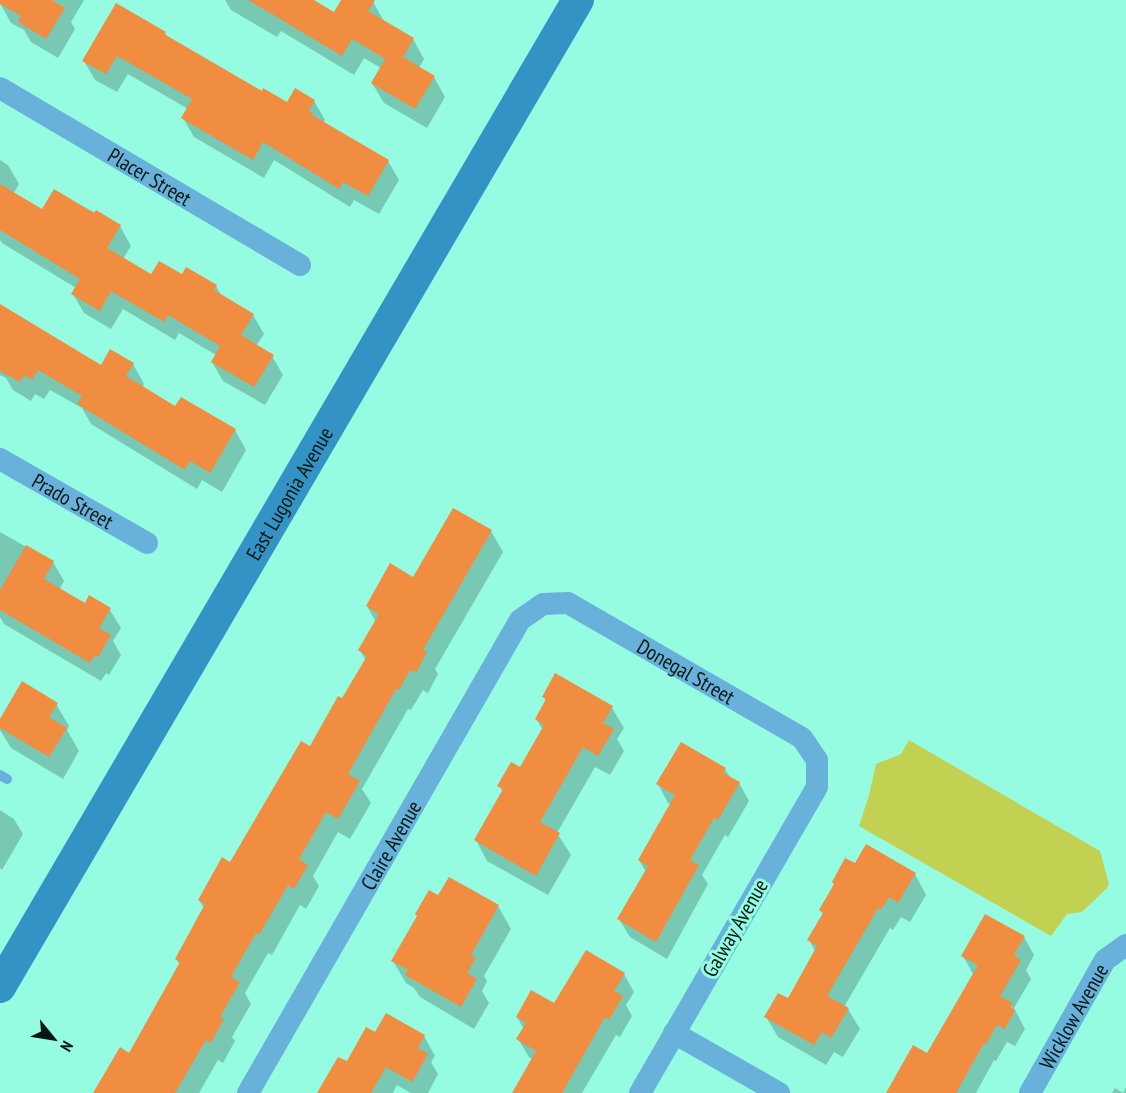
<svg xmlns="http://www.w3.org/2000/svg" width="1126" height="1093" font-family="'PT Sans Narrow',sans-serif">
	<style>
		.water { fill: #c3d153 }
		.shadow { fill: #0003 }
		.building { fill: #f08d40 }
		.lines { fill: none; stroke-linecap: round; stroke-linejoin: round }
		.lane { stroke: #68b1da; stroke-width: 10 }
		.street { stroke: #68b1da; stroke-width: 22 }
		.secondary { stroke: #3393c4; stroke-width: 32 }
		.labels { text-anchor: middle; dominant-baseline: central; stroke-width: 6; stroke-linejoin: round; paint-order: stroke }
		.street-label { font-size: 21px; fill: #031813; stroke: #95fce1 }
	</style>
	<rect width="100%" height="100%" fill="#95fce1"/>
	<path class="water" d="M 909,740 L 1100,851 L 1109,884 L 1107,888 L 1082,912 L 1067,914 L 1051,936 L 859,826 L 869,795 L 876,764 L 901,754 Z"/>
	<path class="shadow" d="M 1,0 L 84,0 L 71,22 L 75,29 L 58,58 L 31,42 L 24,30 L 11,23 L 0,3 Z
		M 225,0 L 311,0 L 335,14 L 343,0 L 370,0 L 373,2 L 385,23 L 413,39 L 424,59 L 419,68 L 434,77 L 445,97 L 427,128 L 384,103 L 372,83 L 381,68 L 364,58 L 354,75 L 281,31 L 277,37 L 231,10 Z
		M 165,33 L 167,37 L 262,93 L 288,104 L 314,101 L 325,120 L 323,124 L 388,161 L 399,180 L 379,214 L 354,200 L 350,207 L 274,160 L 264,178 L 194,137 L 183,118 L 188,109 L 128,74 L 117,92 L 95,80 L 84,61 Z
		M 0,160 L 8,165 L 19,184 L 13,194 L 43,211 L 54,191 L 120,226 L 131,246 L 123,259 L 152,276 L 183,276 L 216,286 L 222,297 L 253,315 L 264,334 L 256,346 L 272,356 L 283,375 L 265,405 L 223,381 L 212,362 L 216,355 L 179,333 L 175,340 L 123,309 L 111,329 L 84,313 L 73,294 L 76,288 L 2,243 L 0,240 Z
		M 0,307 L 101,367 L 133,364 L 144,384 L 142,388 L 176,408 L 235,430 L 246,450 L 222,492 L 202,480 L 197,489 L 91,424 L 82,408 L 50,390 L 44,399 L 35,394 L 31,401 L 13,390 L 6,378 L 0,375 Z
		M 491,531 L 503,552 L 435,669 L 438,674 L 428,693 L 423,690 L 411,710 L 408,709 L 362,789 L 371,803 L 350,839 L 338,832 L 313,876 L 319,886 L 306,909 L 300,905 L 272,955 L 268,953 L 245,993 L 251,1004 L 232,1037 L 235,1041 L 223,1063 L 218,1060 L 199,1093 L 99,1093 L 129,1055 L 180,965 L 176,959 L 204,908 L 199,900 L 231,864 L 343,700 L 366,661 L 360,650 L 376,622 L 367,606 Z
		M 0,532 L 53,562 L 64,581 L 59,590 L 85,605 L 110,610 L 121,628 L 113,641 L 121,655 L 109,675 L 106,673 L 101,681 L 4,624 L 0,617 Z
		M 544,697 L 612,708 L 624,728 L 617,739 L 624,751 L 610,775 L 595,767 L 557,833 L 571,855 L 548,895 L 487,861 L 476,840 L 503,792 L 499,786 L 520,769 L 543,730 L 536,719 L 546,702 Z
		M 56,704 L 69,726 L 67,730 L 79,751 L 63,779 L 11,748 L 0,730 L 0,722 Z
		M 725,769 L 731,779 L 739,783 L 749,801 L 728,837 L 725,835 L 702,875 L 708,884 L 667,959 L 630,937 L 619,919 L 646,872 L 639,860 L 672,805 L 668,803 L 658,784 Z
		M 0,810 L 14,819 L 23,834 L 2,870 L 0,868 Z
		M 855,865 L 915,874 L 926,895 L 910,922 L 901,917 L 893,930 L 890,928 L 844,1007 L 848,1009 L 860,1029 L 843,1057 L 834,1052 L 826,1065 L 778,1037 L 766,1017 L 788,1000 L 815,951 L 809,940 L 823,915 L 821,910 Z
		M 449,879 L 498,906 L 511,929 L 484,976 L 487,981 L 482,991 L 489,1003 L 474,1029 L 420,997 L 414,988 L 406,983 L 393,961 L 439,897 Z
		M 1024,937 L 1034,955 L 1026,970 L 1031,979 L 1014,1008 L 1025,1029 L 1015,1046 L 1007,1042 L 996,1061 L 994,1060 L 976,1093 L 893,1093 L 928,1055 L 973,974 L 963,956 Z
		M 624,974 L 634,992 L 626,1005 L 632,1016 L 620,1037 L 616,1035 L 582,1093 L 513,1093 L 533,1060 L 529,1057 L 518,1039 L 524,1029 L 517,1017 L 555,1005 Z
		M 375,1034 L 424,1036 L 435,1056 L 431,1062 L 438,1074 L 428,1093 L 411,1093 L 397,1085 L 393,1093 L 319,1093 Z
		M 1126,1087 L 1126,1093 L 1112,1093 L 1115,1088 L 1123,1093 Z"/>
	<path class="building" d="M 0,0 L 52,0 L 65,8 L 46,39 L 18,22 L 21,16 L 0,4 Z
		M 248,0 L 314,0 L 334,12 L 341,0 L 375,0 L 368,11 L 414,38 L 403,57 L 435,76 L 415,109 L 371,83 L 385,59 L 352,39 L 342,56 Z
		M 116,3 L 166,32 L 164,34 L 262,91 L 263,88 L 287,102 L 295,88 L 315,100 L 309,111 L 313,113 L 312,115 L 389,160 L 368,196 L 343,182 L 339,189 L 263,142 L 253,160 L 181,118 L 192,99 L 117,56 L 106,74 L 82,61 Z
		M 0,184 L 42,209 L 54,189 L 94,213 L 96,210 L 121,225 L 107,248 L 151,274 L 159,261 L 182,274 L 186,267 L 217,285 L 214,290 L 254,314 L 241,335 L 274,355 L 254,387 L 211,362 L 220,346 L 168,315 L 164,322 L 111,291 L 100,311 L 71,294 L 80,279 L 0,230 Z
		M 0,304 L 101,365 L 110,349 L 134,363 L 126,376 L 175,406 L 181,397 L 236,429 L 210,473 L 190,461 L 185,470 L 77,404 L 82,396 L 38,370 L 32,380 L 24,375 L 20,382 L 0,371 Z
		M 453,508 L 492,530 L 423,650 L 427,652 L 416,673 L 410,670 L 399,690 L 396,689 L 348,774 L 360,781 L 338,819 L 326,812 L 299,859 L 308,865 L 294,889 L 288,885 L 259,935 L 256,933 L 231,977 L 240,982 L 220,1017 L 224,1019 L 211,1043 L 206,1040 L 175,1093 L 93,1093 L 120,1047 L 129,1053 L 180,962 L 175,959 L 205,904 L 198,900 L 222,857 L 230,862 L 301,741 L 310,746 L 338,696 L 342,698 L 367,656 L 358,650 L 379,614 L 366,606 L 390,563 L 413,577 Z
		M 26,545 L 54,561 L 44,579 L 85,603 L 89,595 L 111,608 L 99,628 L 111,635 L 98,657 L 95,655 L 90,663 L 0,610 L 0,590 Z
		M 555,673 L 613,706 L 603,723 L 614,729 L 598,756 L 583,747 L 540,822 L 560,833 L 536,876 L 474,840 L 503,789 L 497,786 L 511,762 L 520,767 L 544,725 L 535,719 L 546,699 L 542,697 Z
		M 22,681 L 58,703 L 49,717 L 67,728 L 49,757 L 0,728 L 0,719 Z
		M 681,742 L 726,768 L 723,773 L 740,782 L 718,820 L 714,818 L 690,860 L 699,865 L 656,942 L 617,919 L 648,866 L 638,860 L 675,795 L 656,784 Z
		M 866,844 L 916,873 L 898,903 L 889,897 L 881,910 L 878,908 L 827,996 L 849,1008 L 831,1038 L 822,1032 L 814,1045 L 764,1017 L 778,993 L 788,998 L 817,946 L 807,940 L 823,913 L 819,910 L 834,884 L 832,882 L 845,858 L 855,863 Z
		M 449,877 L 499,905 L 471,955 L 476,958 L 467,973 L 477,979 L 461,1007 L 405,975 L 408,970 L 391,961 L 417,916 L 415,914 L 429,890 L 438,895 Z
		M 985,914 L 1025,936 L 1014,955 L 1021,960 L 1000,996 L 1013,1003 L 1010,1007 L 1015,1010 L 1005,1029 L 997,1025 L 986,1044 L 984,1043 L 956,1093 L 886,1093 L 913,1045 L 927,1053 L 978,965 L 961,956 Z
		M 586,950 L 625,973 L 614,991 L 623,996 L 609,1020 L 605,1017 L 562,1093 L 512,1093 L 536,1051 L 516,1039 L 526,1023 L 516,1017 L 531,990 L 554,1003 Z
		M 386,1013 L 425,1035 L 418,1048 L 428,1054 L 412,1082 L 386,1067 L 371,1093 L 317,1093 L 338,1057 L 347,1061 L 366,1027 L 375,1032 Z"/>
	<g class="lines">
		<path class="lane" d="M 0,775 L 7,779"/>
		<g class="street">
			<path id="s1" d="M 0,88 L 300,265"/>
			<path id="s2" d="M 0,459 L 147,543"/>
			<path d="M 674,1033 L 779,1093"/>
			<path id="s3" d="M 248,1093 L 520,620 L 543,604 L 568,603 L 802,738 L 817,760 L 817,787 L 640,1093"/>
			<path id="s4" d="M 1030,1093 L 1105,960 L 1126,945"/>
		</g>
		<path class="secondary" id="s5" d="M 0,987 L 578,0"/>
	</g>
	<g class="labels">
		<g class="street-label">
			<text stroke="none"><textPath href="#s1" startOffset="174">Placer Street</textPath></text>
			<text stroke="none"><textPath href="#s5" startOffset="572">East Lugonia Avenue</textPath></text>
			<text stroke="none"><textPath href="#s2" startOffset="84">Prado Street</textPath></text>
			<text stroke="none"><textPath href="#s3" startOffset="735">Donegal Street</textPath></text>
			<text stroke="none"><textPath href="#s3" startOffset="286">Claire Avenue</textPath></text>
			<text transform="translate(735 928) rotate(-60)">Galway Avenue</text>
			<text stroke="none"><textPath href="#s4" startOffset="88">Wicklow Avenue</textPath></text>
		</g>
	</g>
	<g transform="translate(54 1039) rotate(120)" stroke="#95fce1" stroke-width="4.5" paint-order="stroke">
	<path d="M0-4.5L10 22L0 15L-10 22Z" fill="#031813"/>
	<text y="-9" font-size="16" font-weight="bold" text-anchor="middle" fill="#031813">N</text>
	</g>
</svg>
